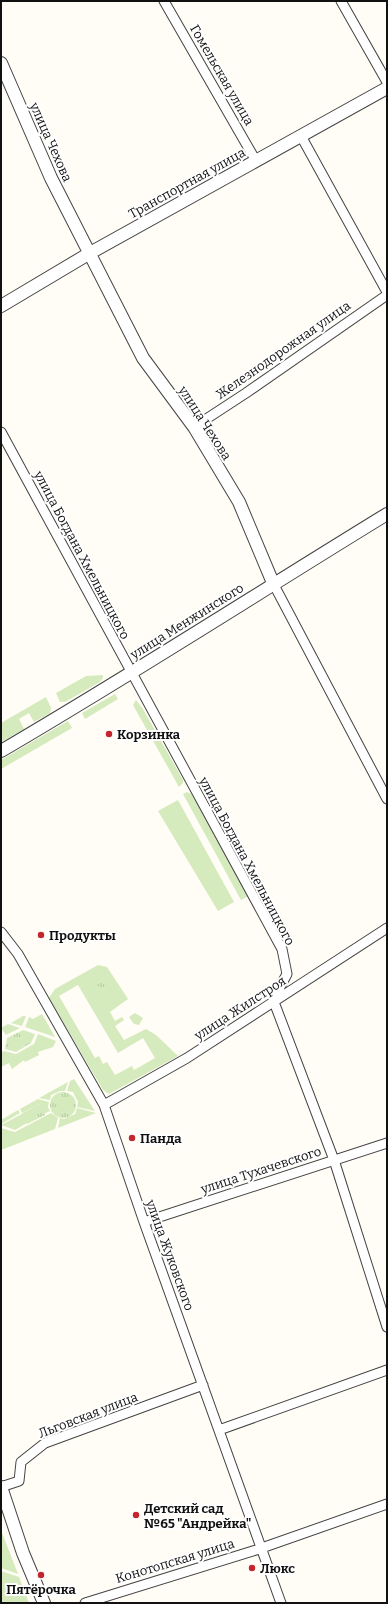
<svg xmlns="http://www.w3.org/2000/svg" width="388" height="1604" font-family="Bitter,serif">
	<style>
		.grass { fill: #d5ebbd; fill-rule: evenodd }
		.park { fill: url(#park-tufts) }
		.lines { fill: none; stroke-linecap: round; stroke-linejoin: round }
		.minor-casing { stroke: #444; stroke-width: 11 }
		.tertiary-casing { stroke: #444; stroke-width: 14 }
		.minor { stroke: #fff; stroke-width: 9 }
		.tertiary { stroke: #fff; stroke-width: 12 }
		.poi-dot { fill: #c4262e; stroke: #fff; stroke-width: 1.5 }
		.labels { text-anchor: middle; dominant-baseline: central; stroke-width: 4; stroke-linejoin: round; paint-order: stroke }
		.street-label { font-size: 13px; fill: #111; stroke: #fff }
		.poi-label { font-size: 13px; font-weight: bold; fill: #111; stroke: #fff; text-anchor: start }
	</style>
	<defs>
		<pattern id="park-tufts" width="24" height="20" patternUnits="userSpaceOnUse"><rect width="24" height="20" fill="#d5ebbd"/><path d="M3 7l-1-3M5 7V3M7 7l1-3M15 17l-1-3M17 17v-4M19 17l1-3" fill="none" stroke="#b6c8a1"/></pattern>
	</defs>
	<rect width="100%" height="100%" fill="#fffdf5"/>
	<path class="grass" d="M 103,675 L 103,678 L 100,682 L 65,702 L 60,702 L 56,693 L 86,676 Z
		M 115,694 L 118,699 L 85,719 L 82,713 Z
		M 46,697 L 51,708 L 50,713 L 34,722 L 29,713 L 19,719 L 24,729 L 1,742 L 1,723 Z
		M 136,700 L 143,709 L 183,780 L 183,783 L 179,787 L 133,705 Z
		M 68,721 L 72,728 L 1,769 L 1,760 Z
		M 187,792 L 193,795 L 249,896 L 241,900 L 183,794 Z
		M 178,800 L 234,902 L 218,911 L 158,811 Z
		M 98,965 L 107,967 L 128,999 L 110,1012 L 115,1021 L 122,1017 L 124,1020 L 115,1026 L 124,1040 L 146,1029 L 156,1035 L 178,1056 L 109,1094 L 103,1090 L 49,998 L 55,989 ZM 78,985 L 118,1053 L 143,1038 L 155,1058 L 134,1070 L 132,1066 L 115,1075 L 107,1062 L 103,1064 L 99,1056 L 95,1058 L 59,996 Z
		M 135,1013 L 143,1018 L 139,1025 L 134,1024 L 129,1017 Z
		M 42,1014 L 55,1037 L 25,1027 L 29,1017 L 33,1019 Z
		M 23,1016 L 26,1016 L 22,1026 L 11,1023 Z
		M 8,1024 L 20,1028 L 6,1035 L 1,1028 Z
		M 38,1034 L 56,1041 L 53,1047 L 38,1052 L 39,1055 L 25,1062 L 24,1060 L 12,1069 L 9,1063 L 1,1067 L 1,1053 L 4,1051 L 16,1054 L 34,1044 Z
		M 74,1079 L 95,1111 L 77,1107 L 78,1102 L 73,1092 L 67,1091 L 70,1081 Z
		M 68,1082 L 65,1091 L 60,1091 L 51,1095 L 50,1100 L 39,1098 Z
		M 38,1099 L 49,1102 L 48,1107 L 50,1111 L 44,1114 L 39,1104 L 22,1113 L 20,1109 Z
		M 77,1108 L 96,1113 L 58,1128 L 60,1118 L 64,1119 L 75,1114 Z
		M 18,1110 L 20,1113 L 1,1124 L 1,1120 Z
		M 51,1113 L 58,1118 L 55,1129 L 1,1150 L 1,1128 L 15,1132 Z
		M 22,1114 L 27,1123 L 15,1130 L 1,1125 Z
		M 1,1530 L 18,1574 L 1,1568 Z
		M 1,1571 L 19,1577 L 29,1603 L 1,1603 Z"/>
	<path class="park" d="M 96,973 L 113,978 L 110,989 L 93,985 Z
		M 23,1030 L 35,1034 L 31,1043 L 16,1052 L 5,1049 L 7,1038 Z
		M50 1105a13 13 0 1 1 26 0a13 13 0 1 1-26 0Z
		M 39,1104 L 45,1115 L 27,1124 L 21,1114 Z"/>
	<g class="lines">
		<defs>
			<path id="minor" d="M 164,1 L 256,161
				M 341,1 L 387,82
				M 301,136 L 387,292
				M 194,427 L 246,393 L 387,295
				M 1,432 L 282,949 L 287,974 L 275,996 L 274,1002 L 334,1160 L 387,1327
				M 273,583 L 387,799
				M 1,932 L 18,954 L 104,1105 L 144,1222 L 281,1603
				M 104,1105 L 187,1058 L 387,928
				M 144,1222 L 387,1143
				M 219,1430 L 387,1370
				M 1,1487 L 19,1481 L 21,1462 L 45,1443 L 203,1385
				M 85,1603 L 256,1550 L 387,1504"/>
			<path id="tertiary" d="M 1,63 L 51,178 L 143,358 L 194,427 L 239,502 L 273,583
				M 1,306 L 90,253 L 387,88
				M 1,751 C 131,675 258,593 387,514
				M 1,1487 L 23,1553 L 44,1603"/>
		</defs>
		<use href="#minor" class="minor-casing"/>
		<use href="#tertiary" class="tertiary-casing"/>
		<use href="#minor" class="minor"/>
		<use href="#tertiary" class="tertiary"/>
	</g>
	<g class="poi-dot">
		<circle cx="109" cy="734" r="4"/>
		<circle cx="41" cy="935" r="4"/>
		<circle cx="132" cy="1138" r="4"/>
		<circle cx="136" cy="1515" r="4"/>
		<circle cx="252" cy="1568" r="4"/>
		<circle cx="41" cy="1575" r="4"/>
	</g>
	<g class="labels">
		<g class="street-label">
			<text transform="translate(222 75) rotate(60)">Гомельская улица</text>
			<text transform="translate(51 142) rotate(66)">улица Чехова</text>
			<text transform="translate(187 183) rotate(-29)">Транспортная улица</text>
			<text transform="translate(283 350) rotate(-35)">Железнодорожная улица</text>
			<text transform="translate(205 423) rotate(57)">улица Чехова</text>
			<text transform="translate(82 555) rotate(62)">улица Богдана Хмельницкого</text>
			<text transform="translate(187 621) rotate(-32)">улица Менжинского</text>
			<text transform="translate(247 861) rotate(62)">улица Богдана Хмельницкого</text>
			<text transform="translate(240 1008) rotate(-33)">улица Жилстроя</text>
			<text transform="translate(261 1170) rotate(-18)">улица Тухачевского</text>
			<text transform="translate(170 1255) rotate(70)">улица Жуковского</text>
			<text transform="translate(88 1415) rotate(-21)">Льговская улица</text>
			<text transform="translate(175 1561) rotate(-17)">Конотопская улица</text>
		</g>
		<g class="poi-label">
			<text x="117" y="734">Корзинка</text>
			<text x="49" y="935">Продукты</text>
			<text x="140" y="1138">Панда</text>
			<text x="144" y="1508">Детский сад<tspan x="144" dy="15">№65 "Андрейка"</tspan></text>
			<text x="260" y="1568">Люкс</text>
			<text x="41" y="1589" text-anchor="middle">Пятёрочка</text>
		</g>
	</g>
	<rect width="388" height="1604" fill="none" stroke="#111111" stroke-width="4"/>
</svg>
